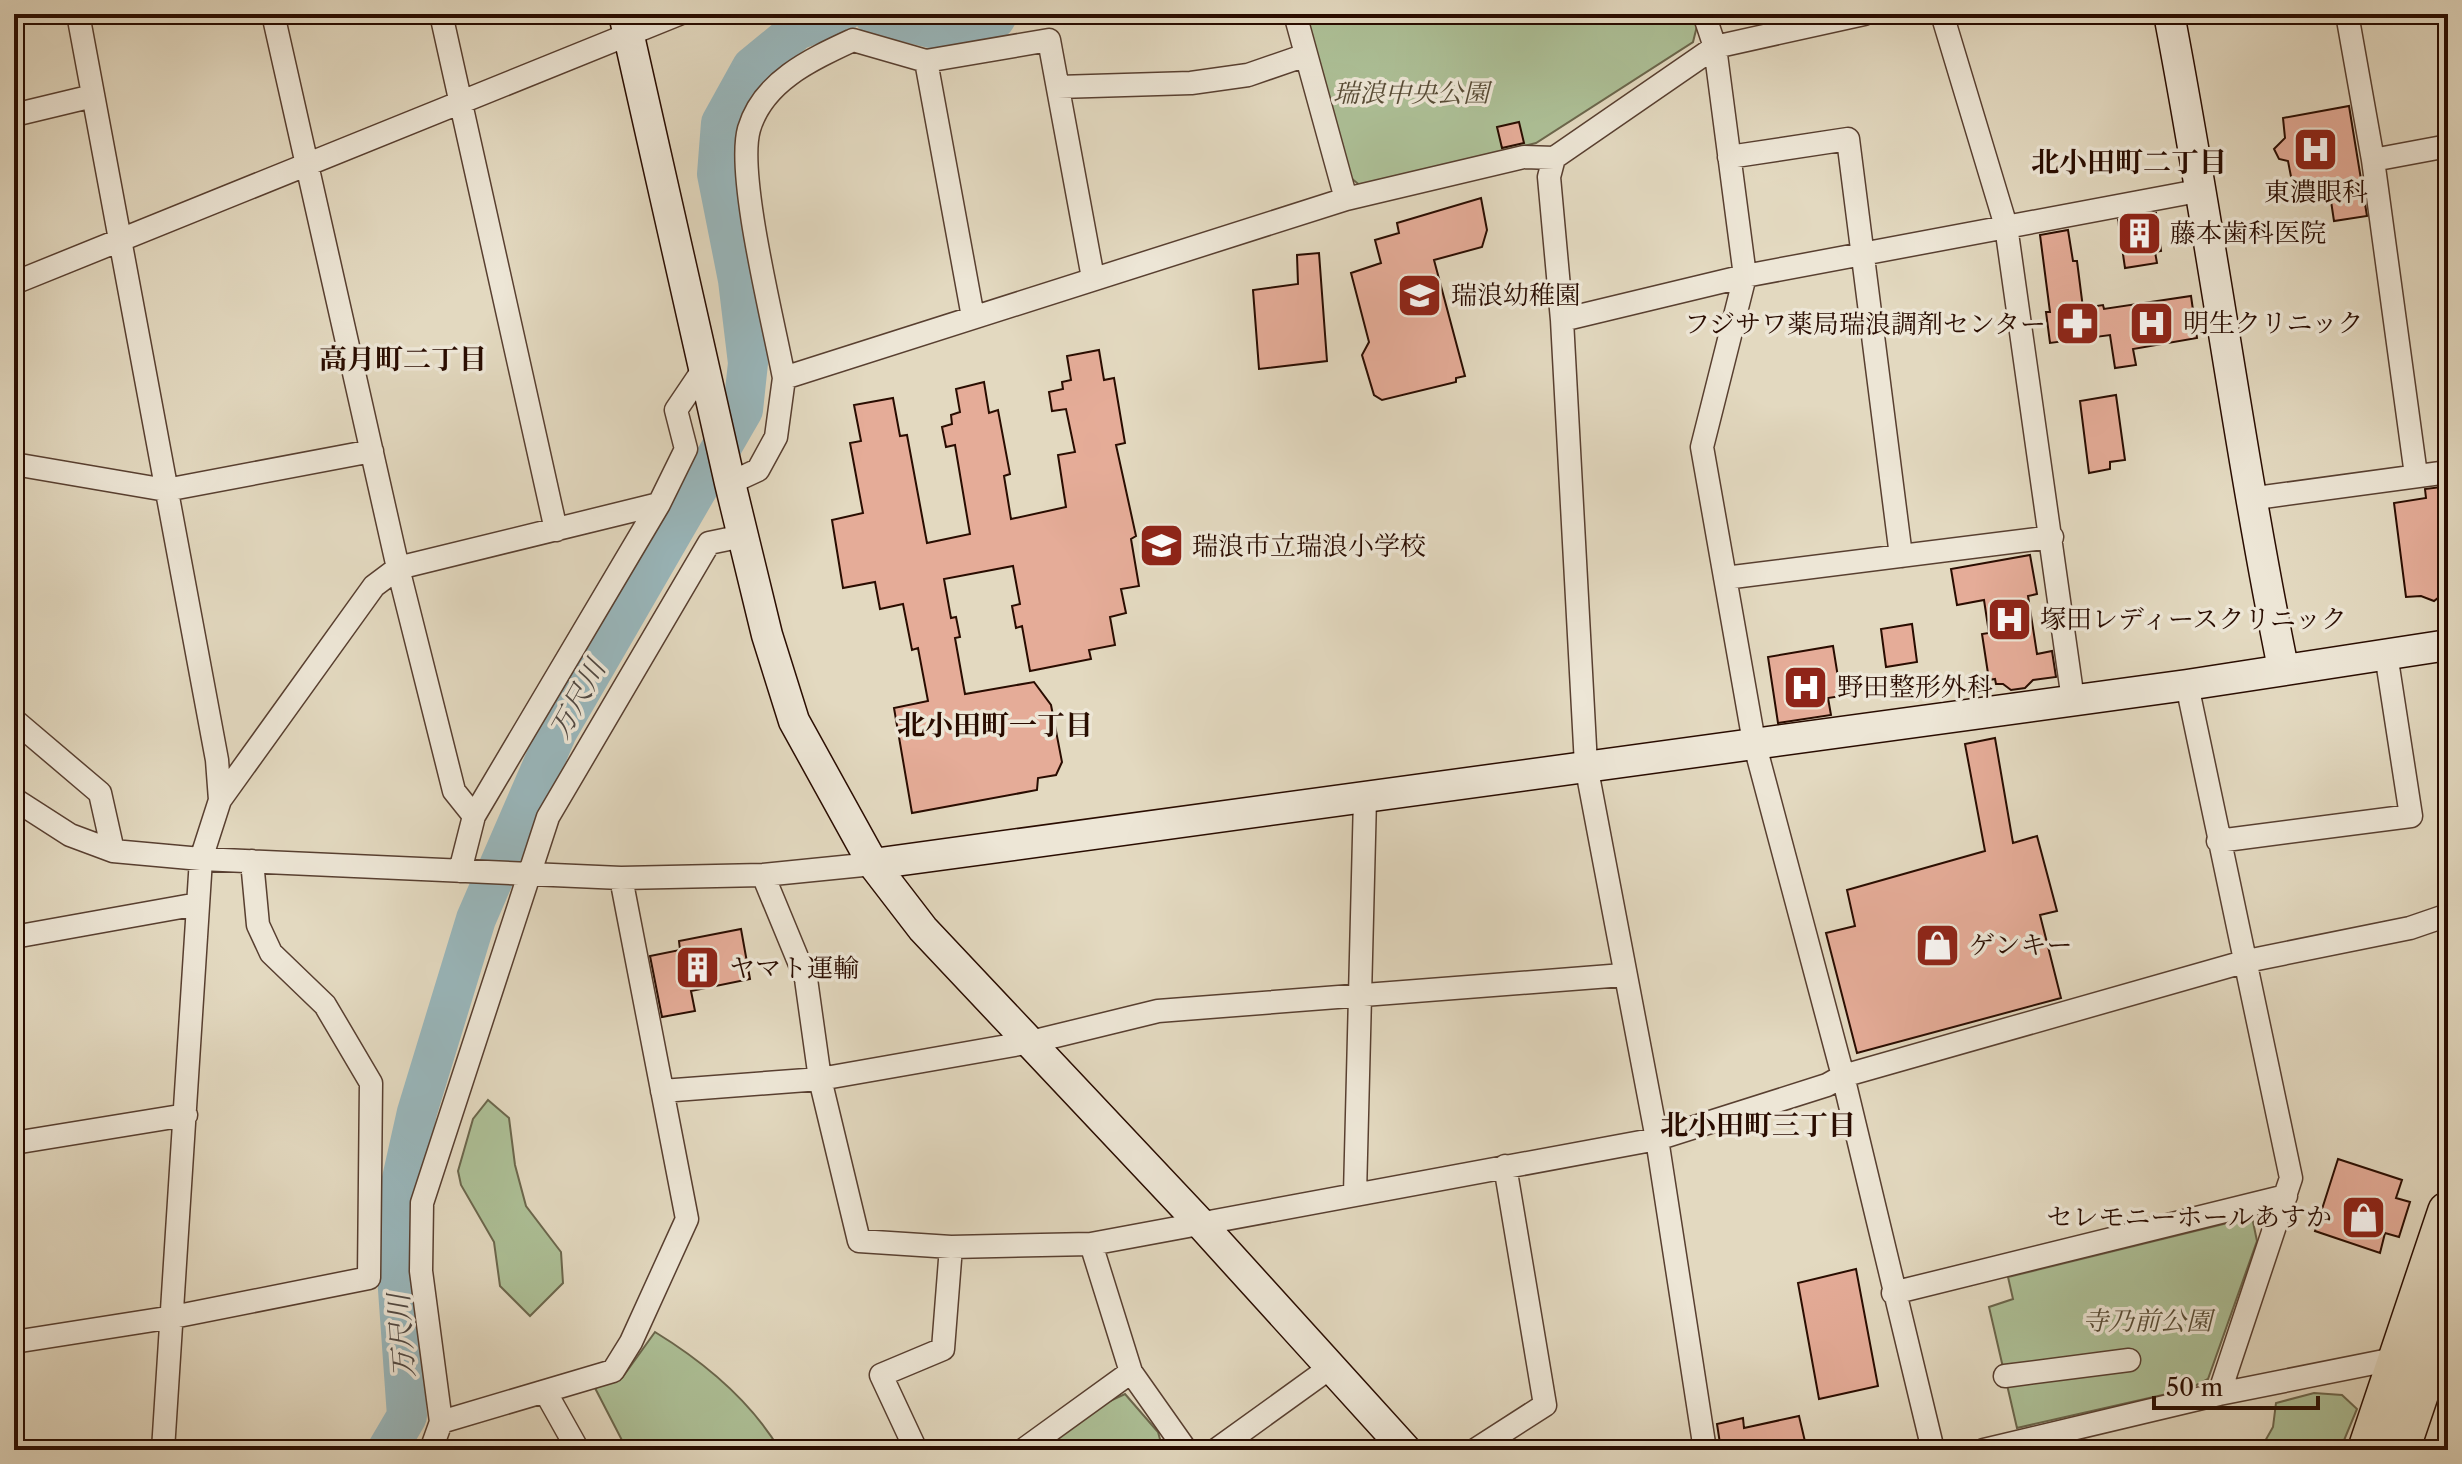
<svg xmlns="http://www.w3.org/2000/svg" width="2462" height="1464" font-family="'Libre Caslon Text','Noto Serif JP',serif">
	<style>
		.green { fill: #adc097; stroke: #6b664c; stroke-width: 2 }
		.lines { fill: none; stroke-linecap: round; stroke-linejoin: round }
		.river { stroke: #99b7bc; stroke-width: 40 }
		.building { fill: #e5ac98; stroke: #290c00; stroke-width: 2 }
		.street-casing { stroke: #583f30; stroke-width: 25 }
		.secondary-casing { stroke: #290c00; stroke-width: 33 }
		.highway-casing { stroke: #290c00; stroke-width: 43 }
		.street { stroke: #ede6d6; stroke-width: 22 }
		.secondary { stroke: #ede6d6; stroke-width: 30 }
		.highway { stroke: #e3d9c0; stroke-width: 40 }
		.labels { text-anchor: middle; dominant-baseline: central; stroke-width: 7; stroke-linejoin: round; paint-order: stroke }
		.park-label { font-size: 26px; font-style: italic; fill: #574b35; stroke: #ede6d6 }
		.poi-label { font-size: 26px; fill: #290c00; stroke: #ede6d6; text-anchor: start }
		.neighbourhood-label { font-size: 28px; font-weight: bold; fill: #290c00; stroke: #ede6d6 }
		.water-label { font-size: 28px; font-style: italic; fill: #504842; stroke: #ede6d6 }
	</style>
	<rect width="100%" height="100%" fill="#e3d9c0"/>
	<filter id="stains"><feTurbulence type="fractalNoise" baseFrequency=".0025" numOctaves="4"/><feColorMatrix values="0 0 0 0 .2 0 0 0 0 .09 0 0 0 0 .02 0 0 0 .5 -.17"/></filter>
	<radialGradient id="worn" r=".72"><stop offset=".6" stop-color="#630" stop-opacity="0"/><stop offset="1" stop-color="#630" stop-opacity=".3"/></radialGradient>
	<path class="green" d="M 1305,14 L 1696,14 L 1698,22 L 1693,42 L 1536,143 L 1362,187 L 1351,178 Z
		M 488,1100 L 509,1118 L 515,1165 L 526,1206 L 561,1252 L 563,1283 L 530,1316 L 500,1286 L 494,1242 L 461,1185 L 458,1171 L 473,1119 Z
		M 2252,1217 L 2257,1241 L 2208,1379 L 2189,1389 L 2017,1428 L 1989,1307 L 2013,1299 L 2008,1277 Z
		M 655,1332 C 704,1362 750,1400 780,1450 L 627,1450 L 595,1388 L 622,1378 Z
		M 2314,1393 L 2342,1395 L 2357,1409 L 2340,1450 L 2260,1450 L 2273,1427 L 2276,1403 Z
		M 1125,1394 L 1158,1432 L 1163,1450 L 1039,1450 L 1086,1412 Z"/>
	<g class="lines">
		<path class="river" d="M 873,14 L 956,34 L 995,19 L 998,14
			M 387,1450 L 407,1416 L 393,1219 L 417,1112 L 476,919 L 557,732 L 743,410 L 748,363 L 738,280 L 717,174 L 721,123 L 752,67 L 797,30 L 841,14"/>
	</g>
	<path class="building" d="M 2349,106 L 2367,216 L 2334,221 L 2328,181 L 2293,187 L 2288,161 L 2279,159 L 2274,149 L 2285,138 L 2283,118 Z
		M 1519,122 L 1524,143 L 1502,148 L 1497,127 Z
		M 1481,198 L 1487,230 L 1482,247 L 1434,260 L 1465,376 L 1456,378 L 1456,382 L 1382,400 L 1374,395 L 1362,355 L 1369,342 L 1351,273 L 1381,263 L 1375,240 L 1399,233 L 1397,223 Z
		M 2156,213 L 2161,251 L 2155,252 L 2157,263 L 2125,268 L 2118,220 Z
		M 2068,230 L 2073,261 L 2077,261 L 2083,308 L 2103,305 L 2104,309 L 2191,296 L 2197,338 L 2133,349 L 2136,365 L 2115,368 L 2110,335 L 2050,343 L 2046,312 L 2050,312 L 2040,235 Z
		M 1319,253 L 1327,361 L 1259,369 L 1253,290 L 1298,284 L 1297,255 Z
		M 1099,350 L 1104,380 L 1114,378 L 1125,443 L 1116,445 L 1136,536 L 1131,539 L 1139,586 L 1121,589 L 1126,613 L 1110,617 L 1115,645 L 1089,650 L 1091,659 L 1030,671 L 1022,626 L 1016,628 L 1012,606 L 1020,604 L 1013,566 L 944,579 L 951,618 L 956,617 L 960,637 L 955,638 L 965,694 L 1034,682 L 1051,705 L 1062,762 L 1056,775 L 1038,778 L 1037,790 L 912,813 L 894,708 L 928,701 L 918,648 L 912,650 L 903,604 L 880,609 L 875,582 L 843,588 L 832,520 L 863,513 L 850,443 L 861,441 L 854,405 L 893,398 L 900,436 L 907,435 L 927,543 L 970,534 L 955,445 L 946,447 L 942,427 L 952,424 L 951,415 L 960,412 L 956,389 L 984,382 L 989,413 L 998,410 L 1010,474 L 1004,476 L 1011,519 L 1066,507 L 1058,455 L 1075,452 L 1066,409 L 1052,411 L 1049,392 L 1063,389 L 1062,382 L 1071,380 L 1067,356 Z
		M 2116,395 L 2125,460 L 2110,462 L 2110,469 L 2089,473 L 2080,401 Z
		M 2441,487 L 2448,532 L 2448,590 L 2434,601 L 2421,596 L 2406,597 L 2394,503 L 2426,498 L 2425,489 Z
		M 2030,555 L 2037,594 L 2028,596 L 2037,654 L 2052,651 L 2056,677 L 2033,680 L 2025,688 L 2011,690 L 2003,684 L 1996,684 L 1995,679 L 1989,680 L 1982,634 L 1989,633 L 1984,600 L 1957,605 L 1951,569 Z
		M 1912,624 L 1917,662 L 1886,667 L 1881,629 Z
		M 1833,646 L 1841,696 L 1828,698 L 1831,715 L 1778,723 L 1768,657 Z
		M 1995,738 L 2013,843 L 2037,836 L 2057,911 L 2040,915 L 2061,998 L 1857,1053 L 1826,933 L 1855,926 L 1847,890 L 1985,851 L 1965,744 Z
		M 741,929 L 750,979 L 691,991 L 695,1011 L 662,1017 L 650,956 L 680,950 L 679,941 Z
		M 2338,1159 L 2402,1180 L 2396,1198 L 2410,1202 L 2399,1237 L 2385,1233 L 2380,1253 L 2315,1231 Z
		M 1856,1269 L 1878,1386 L 1819,1399 L 1798,1283 Z
		M 1799,1416 L 1807,1450 L 1721,1450 L 1717,1424 L 1743,1418 L 1744,1428 Z"/>
	<g class="lines">
		<defs>
			<path id="street" d="M 78,14 L 217,760 L 220,800
				M 273,14 L 398,568 L 454,791 L 474,816
				M 441,14 L 556,530
				M 1295,14 L 1346,199
				M 1704,14 L 1715,47 L 1745,276 L 1702,447 L 1754,742 L 1843,1076 L 1933,1450
				M 1942,14 L 2006,226 L 2073,700
				M 2347,14 L 2373,160 L 2416,475
				M 926,61 L 973,317
				M 1058,87 L 1191,83 L 1248,75 L 1306,55
				M 14,115 L 93,96
				M 1729,157 L 1848,139 L 1901,556
				M 1554,158 L 1549,177 L 1562,320 L 1586,765 L 1657,1139 L 1705,1450
				M 2373,160 L 2448,146
				M 14,283 L 679,14
				M 1562,320 L 1745,276 L 2203,190
				M 784,378 C 774,324 736,175 749,129 C 763,81 812,59 853,40 L 926,61 L 1049,40 L 1093,278
				M 14,464 L 166,490 L 372,451
				M 730,483 L 758,470 L 776,437 L 784,378 L 1346,199 L 1524,157 L 1554,158 L 1715,47 L 1864,14
				M 2249,499 L 2448,472
				M 1725,578 L 2052,537
				M 2187,685 L 2291,1178 L 2219,1394
				M 14,720 L 100,793 L 113,851
				M 14,799 L 70,835 L 113,851 L 201,859 L 621,878 L 763,875 L 873,864
				M 2218,841 L 2411,816 L 2386,654
				M 460,871 L 474,816 L 659,504
				M 763,875 L 806,979 L 820,1079 L 859,1241 L 951,1247 L 1091,1244 L 1657,1139 L 1827,1085 L 1843,1076 L 2247,961 L 2410,928 L 2448,915
				M 14,937 L 198,904
				M 662,1091 L 820,1079 L 1031,1042 L 1158,1011 L 1623,975
				M 14,1143 L 186,1115
				M 1355,1194 L 1365,798
				M 1091,1244 L 1131,1372 L 1186,1450
				M 1893,1293 L 2286,1196
				M 14,1342 L 173,1317 L 369,1278 L 371,1083 L 325,1005 L 271,953 L 258,925 L 252,861
				M 2005,1376 L 2129,1360
				M 546,1393 L 578,1450
				M 441,1422 L 613,1371 L 631,1342 L 687,1219 L 621,878
				M 163,1450 L 201,859 L 220,800 L 374,586 L 398,568 L 659,504 L 686,449 L 676,410 L 703,370
				M 431,1450 L 441,1422 L 421,1271 L 422,1203 L 548,817 L 709,543 L 743,536
				M 916,1450 L 881,1375 L 943,1349 L 951,1247
				M 1023,1450 L 1131,1372
				M 1216,1450 L 1331,1367
				M 1475,1450 L 1545,1405 L 1505,1166
				M 1984,1450 L 2219,1394 L 2399,1358"/>
			<path id="secondary" d="M 624,14 L 730,483 L 767,635 L 794,721 L 873,864 L 923,929 L 1201,1224 L 1406,1450
				M 2169,14 C 2211,232 2239,451 2283,668
				M 873,864 L 2187,685 L 2448,645"/>
			<path id="highway" d="M 2368,1450 L 2448,1212
				M 2399,1450 L 2448,1305"/>
		</defs>
		<use href="#street" class="street-casing"/>
		<use href="#secondary" class="secondary-casing"/>
		<use href="#highway" class="highway-casing"/>
		<use href="#street" class="street"/>
		<use href="#secondary" class="secondary"/>
		<use href="#highway" class="highway"/>
	</g>
	<defs>
		<symbol id="hospital-square" viewBox="-11 -11 22 22"><rect x="-9" y="-9" width="18" height="18" rx="4" fill="#8f2418" stroke="#ede6d6"/><path d="M-5-5h3v3.5h4V-5h3V5h-3V1.5h-4V5h-3Z" fill="#fff"/></symbol>
		<symbol id="building-square" viewBox="-11 -11 22 22"><rect x="-9" y="-9" width="18" height="18" rx="4" fill="#8f2418" stroke="#ede6d6"/><path d="M-4-6H4V6H1V3H-1V6H-4ZM-2.5-4.3h1.7v1.8h-1.7ZM.8-4.3h1.7v1.8H.8ZM-2.5-1h1.7V.8h-1.7ZM.8-1h1.7V.8H.8Z" fill="#fff"/></symbol>
		<symbol id="school-square" viewBox="-11 -11 22 22"><rect x="-9" y="-9" width="18" height="18" rx="4" fill="#8f2418" stroke="#ede6d6"/><path d="M0-5L7-2L0 1L-7-2ZM-4 1L0 2.5L4 1V4Q0 6-4 4Z" fill="#fff"/></symbol>
		<symbol id="pharmacy-square" viewBox="-11 -11 22 22"><rect x="-9" y="-9" width="18" height="18" rx="4" fill="#8f2418" stroke="#ede6d6"/><path d="M-2-6h4v4h4v4h-4v4h-4v-4h-4v-4h4Z" fill="#fff"/></symbol>
		<symbol id="shop-square" viewBox="-11 -11 22 22"><rect x="-9" y="-9" width="18" height="18" rx="4" fill="#8f2418" stroke="#ede6d6"/><path d="M-5-2.5h2.3a2.7 3.5 0 0 1 5.4 0H5L5.5 6h-11ZM-1.5-2.5h3a1.5 2.3 0 0 0-3 0Z" fill="#fff"/></symbol>
	</defs>
	<g fill-rule="evenodd">
		<use href="#hospital-square" x="2290" y="124" width="51" height="51"/>
		<use href="#building-square" x="2114" y="208" width="51" height="51"/>
		<use href="#school-square" x="1394" y="270" width="51" height="51"/>
		<use href="#hospital-square" x="2126" y="298" width="51" height="51"/>
		<use href="#pharmacy-square" x="2052" y="298" width="51" height="51"/>
		<use href="#school-square" x="1136" y="520" width="51" height="51"/>
		<use href="#hospital-square" x="1984" y="594" width="51" height="51"/>
		<use href="#hospital-square" x="1780" y="662" width="51" height="51"/>
		<use href="#shop-square" x="1912" y="920" width="51" height="51"/>
		<use href="#building-square" x="672" y="942" width="51" height="51"/>
		<use href="#shop-square" x="2338" y="1192" width="51" height="51"/>
	</g>
	<g class="labels">
		<g class="park-label">
			<text x="1411" y="93">瑞浪中央公園</text>
			<text x="2147" y="1321">寺乃前公園</text>
		</g>
		<g class="poi-label">
			<text x="2316" y="192" text-anchor="middle">東濃眼科</text>
			<text x="2170" y="233">藤本歯科医院</text>
			<text x="1451" y="295">瑞浪幼稚園</text>
			<text x="2183" y="323">明生クリニック</text>
			<text x="2046" y="324" text-anchor="end">フジサワ薬局瑞浪調剤センター</text>
			<text x="1192" y="546">瑞浪市立瑞浪小学校</text>
			<text x="2040" y="619">塚田レディースクリニック</text>
			<text x="1837" y="687">野田整形外科</text>
			<text x="1969" y="945">ゲンキー</text>
			<text x="729" y="968">ヤマト運輸</text>
			<text x="2332" y="1217" text-anchor="end">セレモニーホールあすか</text>
		</g>
		<g class="neighbourhood-label">
			<text x="2129" y="162">北小田町二丁目</text>
			<text x="403" y="359">高月町二丁目</text>
			<text x="995" y="725">北小田町一丁目</text>
			<text x="1758" y="1125">北小田町三丁目</text>
		</g>
		<g class="water-label">
			<text transform="translate(577 699) rotate(-61)">万尺川</text>
			<text transform="translate(401 1336) rotate(-94)">万尺川</text>
		</g>
	</g>
	<rect width="2462" height="1464" fill="none" stroke="#e3d9c0" stroke-width="48"/>
	<rect x="16" y="16" width="2430" height="1432" fill="none" stroke="#290c00" stroke-width="4"/>
	<rect x="24" y="24" width="2414" height="1416" fill="none" stroke="#290c00" stroke-width="2"/>
	<path d="M2154 1396v12h164v-12" fill="none" stroke="#290c00" stroke-width="4"/>
	<text x="2166" y="1396" font-size="24" fill="#290c00" stroke="#ede6d6" stroke-width="6" paint-order="stroke">50 m</text>
	<rect width="100%" height="100%" filter="url(#stains)"/>
	<rect width="100%" height="100%" fill="url(#worn)"/>
</svg>
